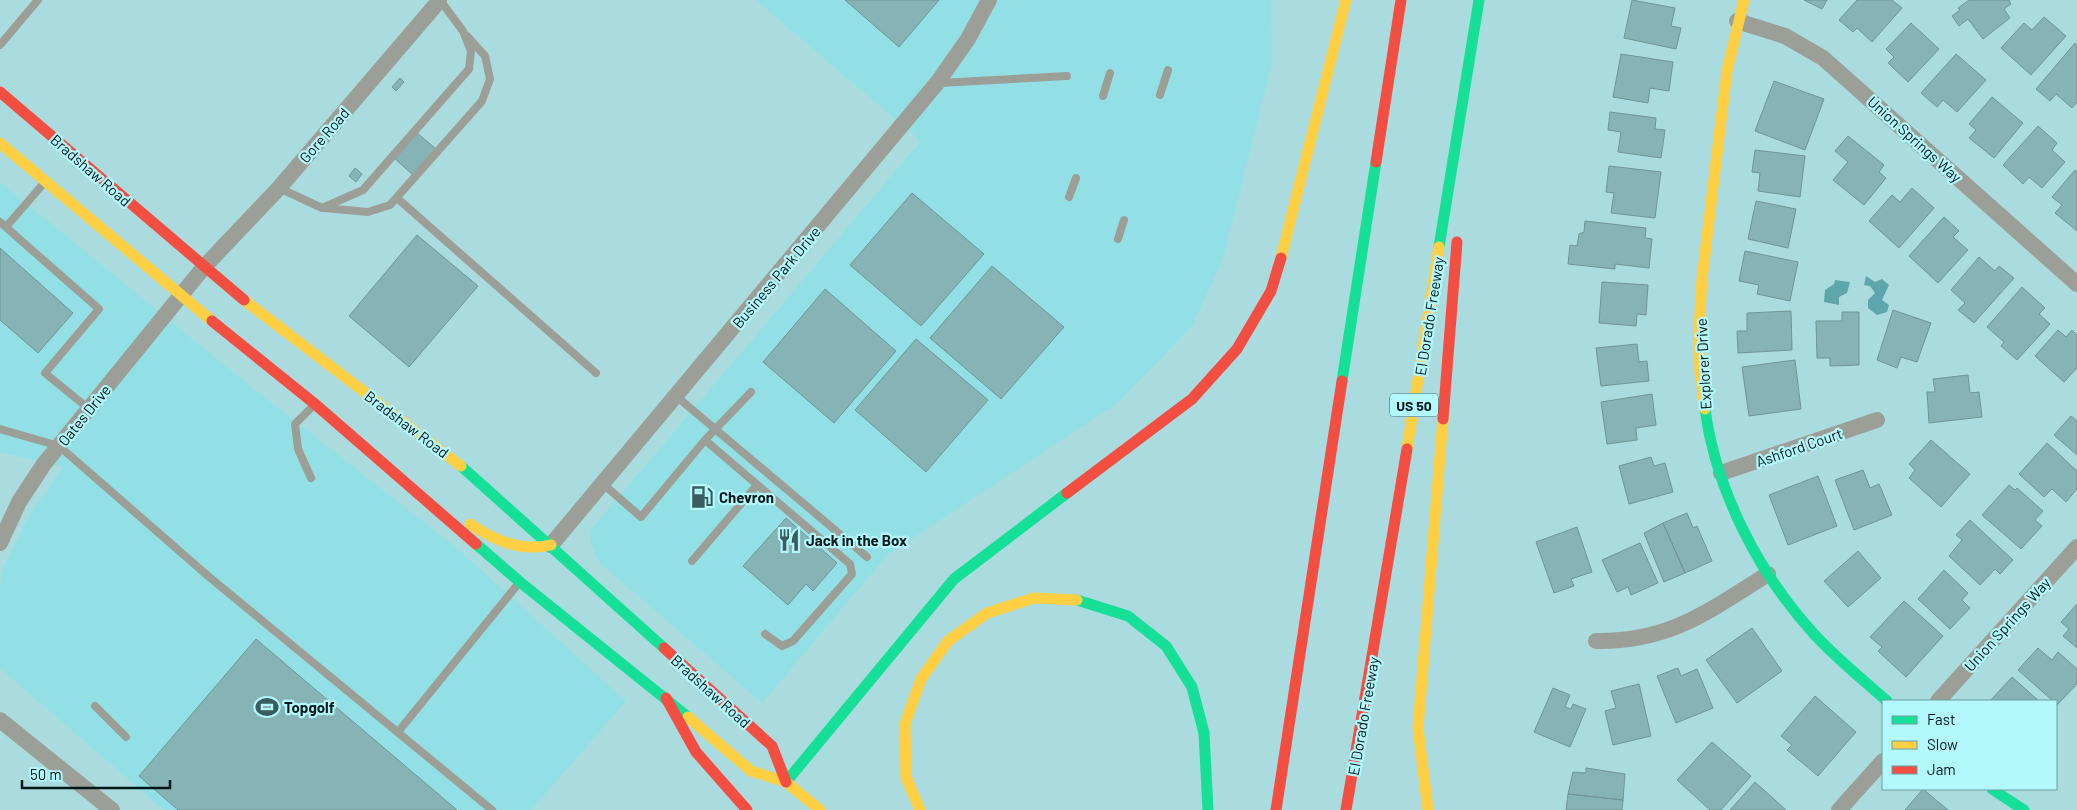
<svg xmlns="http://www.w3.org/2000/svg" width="2077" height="810" font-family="Barlow,sans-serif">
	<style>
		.built { fill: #92e0e6 }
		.water { fill: #5ea6ac }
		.building { fill: #86b3b6; stroke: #719596 }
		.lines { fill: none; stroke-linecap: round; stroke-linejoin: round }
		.lane { stroke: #9c9f98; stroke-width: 8 }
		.street { stroke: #9c9f98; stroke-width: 16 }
		.fast { stroke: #16e098; stroke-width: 11 }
		.slow { stroke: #ffcf43; stroke-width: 11 }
		.jam { stroke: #f24e42; stroke-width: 11 }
		.labels { text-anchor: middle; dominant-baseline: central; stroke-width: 4.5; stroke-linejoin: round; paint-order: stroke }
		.shield { fill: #b2f8fd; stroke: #355b5e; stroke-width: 1 }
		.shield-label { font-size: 14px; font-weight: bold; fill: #00181a }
		.street-label { font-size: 15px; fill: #00181a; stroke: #b2f8fd }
		.poi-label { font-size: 15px; font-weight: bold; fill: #00181a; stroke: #b2f8fd; text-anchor: start }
	</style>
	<rect width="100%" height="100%" fill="#aadbde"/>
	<path class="built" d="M 756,0 L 1271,0 L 1272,62 L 1223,258 L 1192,326 L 1119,402 L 887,555 L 762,703 L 599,562 L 591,543 L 590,531 L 921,141 Z
		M 0,182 L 244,381 L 458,549 L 626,701 L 531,810 L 164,810 L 0,668 L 0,587 L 3,568 L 30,514 L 63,467 L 0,452 Z"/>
	<path class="water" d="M 1866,276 L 1875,282 L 1882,279 L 1889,285 L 1882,300 L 1889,305 L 1887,312 L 1877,315 L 1868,308 L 1868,300 L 1875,293 L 1870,286 L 1864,285 Z
		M 1835,280 L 1850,282 L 1847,293 L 1839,297 L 1839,305 L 1824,302 L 1825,290 L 1834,284 Z"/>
	<path class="building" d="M 845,0 L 939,0 L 899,47 Z
		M 1632,0 L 1675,8 L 1671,26 L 1681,28 L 1676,49 L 1624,38 Z
		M 1804,0 L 1827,0 L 1822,9 Z
		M 1857,0 L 1892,0 L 1902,8 L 1872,42 L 1857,28 L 1853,32 L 1839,20 Z
		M 1969,0 L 2009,0 L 2011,4 L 2004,9 L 2010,18 L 1983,39 L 1968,19 L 1959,26 L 1952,16 L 1960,10 L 1958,8 Z
		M 2044,17 L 2066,36 L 2031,75 L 2001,48 L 2024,23 L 2032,30 Z
		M 1911,23 L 1939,49 L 1908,82 L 1888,63 L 1894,57 L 1886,49 Z
		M 2075,43 L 2077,46 L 2077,102 L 2072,108 L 2056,94 L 2050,101 L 2036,89 Z
		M 1621,54 L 1673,62 L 1669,91 L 1650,88 L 1648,103 L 1613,97 Z
		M 1956,54 L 1986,80 L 1957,112 L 1943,100 L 1937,107 L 1921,93 Z
		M 400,78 L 404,82 L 396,91 L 392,87 Z
		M 1774,81 L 1824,99 L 1805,150 L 1755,131 Z
		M 1992,97 L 2023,123 L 1994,158 L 1969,138 L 1976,130 L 1969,124 Z
		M 1610,112 L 1656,118 L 1655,129 L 1665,130 L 1661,158 L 1618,152 L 1621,132 L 1608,130 Z
		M 2038,126 L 2057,143 L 2052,150 L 2065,162 L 2042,188 L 2029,177 L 2023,184 L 2003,165 Z
		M 416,132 L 436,149 L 413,175 L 393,157 Z
		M 1848,136 L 1884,165 L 1879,172 L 1886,178 L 1864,205 L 1833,180 L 1848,162 L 1835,151 Z
		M 1755,150 L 1805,156 L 1800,197 L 1758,191 L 1760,173 L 1752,172 Z
		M 1609,166 L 1661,172 L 1655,218 L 1611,213 L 1614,193 L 1606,192 Z
		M 355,168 L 362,174 L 356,182 L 349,176 Z
		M 2075,170 L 2077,172 L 2077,231 L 2055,213 L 2062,205 L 2052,197 Z
		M 1912,188 L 1934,208 L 1899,248 L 1869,221 L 1892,195 L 1900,202 Z
		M 912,193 L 984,254 L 921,326 L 850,265 Z
		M 1756,201 L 1796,209 L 1788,248 L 1748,239 Z
		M 1944,217 L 1959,231 L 1953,237 L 1968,250 L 1938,283 L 1909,256 Z
		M 1585,221 L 1646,228 L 1645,238 L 1652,239 L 1649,268 L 1615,264 L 1615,269 L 1568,264 L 1570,245 L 1577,246 L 1579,234 L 1584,232 Z
		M 417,235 L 478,286 L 409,367 L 349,316 Z
		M 0,248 L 73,313 L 38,353 L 0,320 Z
		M 1745,251 L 1798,262 L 1790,301 L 1757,294 L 1759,285 L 1739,281 Z
		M 1979,257 L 1995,271 L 1999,266 L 2014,278 L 1974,323 L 1958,310 L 1965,303 L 1951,290 Z
		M 992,266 L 1064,327 L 1001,399 L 930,338 Z
		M 1602,282 L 1648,285 L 1646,315 L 1637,314 L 1636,326 L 1599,323 Z
		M 2022,287 L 2045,308 L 2039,314 L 2050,324 L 2017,360 L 2001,346 L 2004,342 L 1987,327 Z
		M 825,289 L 896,351 L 834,423 L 763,362 Z
		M 1893,310 L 1931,323 L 1917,362 L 1901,357 L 1897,368 L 1877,360 Z
		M 1791,311 L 1792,350 L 1738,353 L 1737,331 L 1747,331 L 1747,313 Z
		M 1842,312 L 1859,312 L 1859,365 L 1830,366 L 1830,358 L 1817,358 L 1816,321 L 1842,321 Z
		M 2058,330 L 2066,337 L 2072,330 L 2077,335 L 2077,368 L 2064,382 L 2035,356 Z
		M 916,339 L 988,400 L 926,472 L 855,410 Z
		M 1637,344 L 1639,362 L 1647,361 L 1649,381 L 1601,386 L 1596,348 Z
		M 1795,360 L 1801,409 L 1749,416 L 1742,367 Z
		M 1968,375 L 1970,393 L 1979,392 L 1982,417 L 1929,423 L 1927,392 L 1935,392 L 1933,379 Z
		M 1652,394 L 1656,425 L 1636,428 L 1637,440 L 1607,444 L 1601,402 Z
		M 2071,416 L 2077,421 L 2077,455 L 2054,435 Z
		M 1931,440 L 1970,474 L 1941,507 L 1909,478 L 1915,470 L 1909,464 Z
		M 2047,443 L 2077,471 L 2077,489 L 2066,502 L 2052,489 L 2044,497 L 2019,474 Z
		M 1651,457 L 1654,466 L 1665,463 L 1673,492 L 1629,504 L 1619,466 Z
		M 1863,470 L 1870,488 L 1879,484 L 1892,515 L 1854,530 L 1835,480 Z
		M 1818,476 L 1837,526 L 1788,545 L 1769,495 Z
		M 2009,485 L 2015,490 L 2017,488 L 2043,511 L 2035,520 L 2042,526 L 2021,549 L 1982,515 Z
		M 1687,513 L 1693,528 L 1697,526 L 1712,561 L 1685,573 L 1663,523 Z
		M 786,518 L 837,563 L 813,591 L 806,584 L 788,605 L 743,566 Z
		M 1970,520 L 2013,560 L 2000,574 L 1995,569 L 1980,585 L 1949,556 L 1962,540 L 1956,535 Z
		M 1663,523 L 1685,573 L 1664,582 L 1644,533 Z
		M 1577,527 L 1592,572 L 1571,579 L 1574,586 L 1554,593 L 1536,542 Z
		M 1640,543 L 1658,583 L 1631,595 L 1628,587 L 1617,592 L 1602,560 Z
		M 1858,551 L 1881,578 L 1848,607 L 1824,581 Z
		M 1944,570 L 1968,593 L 1962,600 L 1970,608 L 1950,629 L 1918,599 Z
		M 1904,601 L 1943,636 L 1906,677 L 1878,651 L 1882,647 L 1870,637 Z
		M 2077,604 L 2077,648 L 2063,636 L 2069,629 L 2061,622 Z
		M 1752,628 L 1782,671 L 1737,703 L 1706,660 Z
		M 256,639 L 457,810 L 178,810 L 139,776 Z
		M 2038,648 L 2052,660 L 2058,652 L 2077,669 L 2077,684 L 2057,705 L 2056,701 L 2053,701 L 2018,670 Z
		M 1678,668 L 1681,676 L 1697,669 L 1713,708 L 1676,723 L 1657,676 Z
		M 2012,677 L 2039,701 L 1990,701 Z
		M 1639,684 L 1651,736 L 1613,745 L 1605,711 L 1616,708 L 1611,691 Z
		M 1553,688 L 1570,695 L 1565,707 L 1571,709 L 1573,704 L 1586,709 L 1570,747 L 1534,732 Z
		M 1815,696 L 1856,732 L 1818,776 L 1787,750 L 1792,745 L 1781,736 Z
		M 1712,742 L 1751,776 L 1721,810 L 1710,810 L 1677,780 Z
		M 1586,768 L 1625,774 L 1623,800 L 1568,794 L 1573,772 L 1586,773 Z
		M 1755,782 L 1786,810 L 1730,810 Z
		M 1923,789 L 1948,810 L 1905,810 Z
		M 1568,794 L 1623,800 L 1622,810 L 1566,810 Z"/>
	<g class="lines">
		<path class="lane" d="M 0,45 L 38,0
			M 939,83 L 1067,76
			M 1160,95 L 1168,70
			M 1103,96 L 1110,73
			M 279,188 L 322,208 L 363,190 L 469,69 L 471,51 L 463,31 L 440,0
			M 1069,197 L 1076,178
			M 397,198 L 596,373
			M 324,208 L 368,212 L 390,205 L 482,101 L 490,79 L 485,56 L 467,36
			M 0,222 L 99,309 L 45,373 L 89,409
			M 6,227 L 44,183
			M 1118,239 L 1124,220
			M 676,396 L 867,557
			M 0,429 L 59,446 L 208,576 L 492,810
			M 705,440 L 850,564 L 852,574 L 793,641 L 782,646 L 765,634
			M 311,478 L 298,449 L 295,424 L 314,405
			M 603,484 L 641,517 L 705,440 L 751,392
			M 692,561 L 757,485
			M 95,706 L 126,737
			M 398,732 L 518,584"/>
		<path class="street" d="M 1737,21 L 1785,36 L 1823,58 L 2077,284
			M 1721,473 L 1877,420
			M 0,543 L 19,502 L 44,464 L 204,267 L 279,188 L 439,1
			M 551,545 L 937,83 L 968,39 L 989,0
			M 1596,641 C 1670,642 1709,611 1768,574
			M 1938,701 L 2077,547
			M 0,720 L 112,810
			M 1839,810 L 1883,761"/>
		<path class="fast" d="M 1439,247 L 1479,0
			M 1342,381 L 1376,162
			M 1705,409 C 1716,491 1759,574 1814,634 C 1837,659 1862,679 1887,701
			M 461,466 L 664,648
			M 476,544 L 520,582 L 688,717
			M 1077,600 L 1128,616 L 1166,646 L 1192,687 L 1204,733 L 1208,810
			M 786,782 L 954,579 L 1067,493
			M 1992,789 L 2024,810"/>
		<path class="slow" d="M 0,143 L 212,321
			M 1281,258 L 1346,0
			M 244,300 L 461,466
			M 1705,409 L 1700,372 L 1699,331 L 1702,279 L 1727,71 L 1744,0
			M 1407,449 L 1439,247
			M 470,524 C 496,541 520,552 551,545
			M 688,717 L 751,771 L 786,782 L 820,810
			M 920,810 L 906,777 L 905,724 L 921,679 L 948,641 L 987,613 L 1034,598 L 1077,600
			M 1428,810 L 1418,728 L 1443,419"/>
		<path class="jam" d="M 0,92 L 244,300
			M 1376,162 L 1401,0
			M 212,321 L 315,404 L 476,544
			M 1443,419 L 1457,242
			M 1067,493 L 1192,399 L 1237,349 L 1271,291 L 1281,258
			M 664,648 L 772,746 L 786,782
			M 666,698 L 696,752 L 747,810
			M 1276,810 L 1342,381
			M 1346,810 L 1407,449"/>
	</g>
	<defs>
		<symbol id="fuel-bare" viewBox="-9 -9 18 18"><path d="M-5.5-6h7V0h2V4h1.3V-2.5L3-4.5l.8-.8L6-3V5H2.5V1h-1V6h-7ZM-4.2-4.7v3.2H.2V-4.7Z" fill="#3b5c5f" stroke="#b2f8fd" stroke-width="2.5" paint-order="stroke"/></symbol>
		<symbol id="restaurant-bare" viewBox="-9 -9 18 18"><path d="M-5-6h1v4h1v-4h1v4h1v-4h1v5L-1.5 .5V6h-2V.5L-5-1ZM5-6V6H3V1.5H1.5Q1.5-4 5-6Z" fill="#3b5c5f" stroke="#b2f8fd" stroke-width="2.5" paint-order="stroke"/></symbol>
		<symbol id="stadium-bare" viewBox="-9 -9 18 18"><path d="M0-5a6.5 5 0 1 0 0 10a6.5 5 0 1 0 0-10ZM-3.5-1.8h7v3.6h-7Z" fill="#3b5c5f" stroke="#b2f8fd" stroke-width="2.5" paint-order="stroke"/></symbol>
	</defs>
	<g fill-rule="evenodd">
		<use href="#fuel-bare" x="686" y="481" width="32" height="32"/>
		<use href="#restaurant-bare" x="773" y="524" width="32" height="32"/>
		<use href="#stadium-bare" x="251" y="691" width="32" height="32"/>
	</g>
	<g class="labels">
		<rect class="shield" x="1390" y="393.5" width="48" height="23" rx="4"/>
		<g class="shield-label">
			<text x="1414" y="405">US 50</text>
		</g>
		<g class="street-label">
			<text transform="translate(324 135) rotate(-49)">Gore Road</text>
			<text transform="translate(1915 139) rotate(42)">Union Springs Way</text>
			<text transform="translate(91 170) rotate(41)">Bradshaw Road</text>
			<text transform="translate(776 277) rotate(-50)">Business Park Drive</text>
			<text transform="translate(1429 316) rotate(-81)">El Dorado Freeway</text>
			<text transform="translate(1703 364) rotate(-93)">Explorer Drive</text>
			<text transform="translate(84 415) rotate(-51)">Oates Drive</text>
			<text transform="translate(407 424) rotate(37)">Bradshaw Road</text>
			<text transform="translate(1799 447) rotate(-19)">Ashford Court</text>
			<text transform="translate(2007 624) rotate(-48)">Union Springs Way</text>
			<text transform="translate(711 691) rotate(42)">Bradshaw Road</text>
			<text transform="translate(1363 716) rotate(-80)">El Dorado Freeway</text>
		</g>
		<g class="poi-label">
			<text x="719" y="497">Chevron</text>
			<text x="806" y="540">Jack in the Box</text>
			<text x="284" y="707">Topgolf</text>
		</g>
	</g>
	<rect x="1882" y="700" width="175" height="90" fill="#b2f8fd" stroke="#6b9ea2"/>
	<rect x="1892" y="716" width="25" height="8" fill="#16e098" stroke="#6b9ea2"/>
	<text x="1927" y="725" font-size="15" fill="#00181a">Fast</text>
	<rect x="1892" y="741" width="25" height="8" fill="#ffcf43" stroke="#6b9ea2"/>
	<text x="1927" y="750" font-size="15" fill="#00181a">Slow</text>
	<rect x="1892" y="766" width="25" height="8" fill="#f24e42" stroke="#6b9ea2"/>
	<text x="1927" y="775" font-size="15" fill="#00181a">Jam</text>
	<path d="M22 780v8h148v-8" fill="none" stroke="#00181a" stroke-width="2.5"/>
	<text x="30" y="780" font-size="15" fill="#00181a" stroke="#b2f8fd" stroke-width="4" paint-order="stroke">50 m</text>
</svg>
